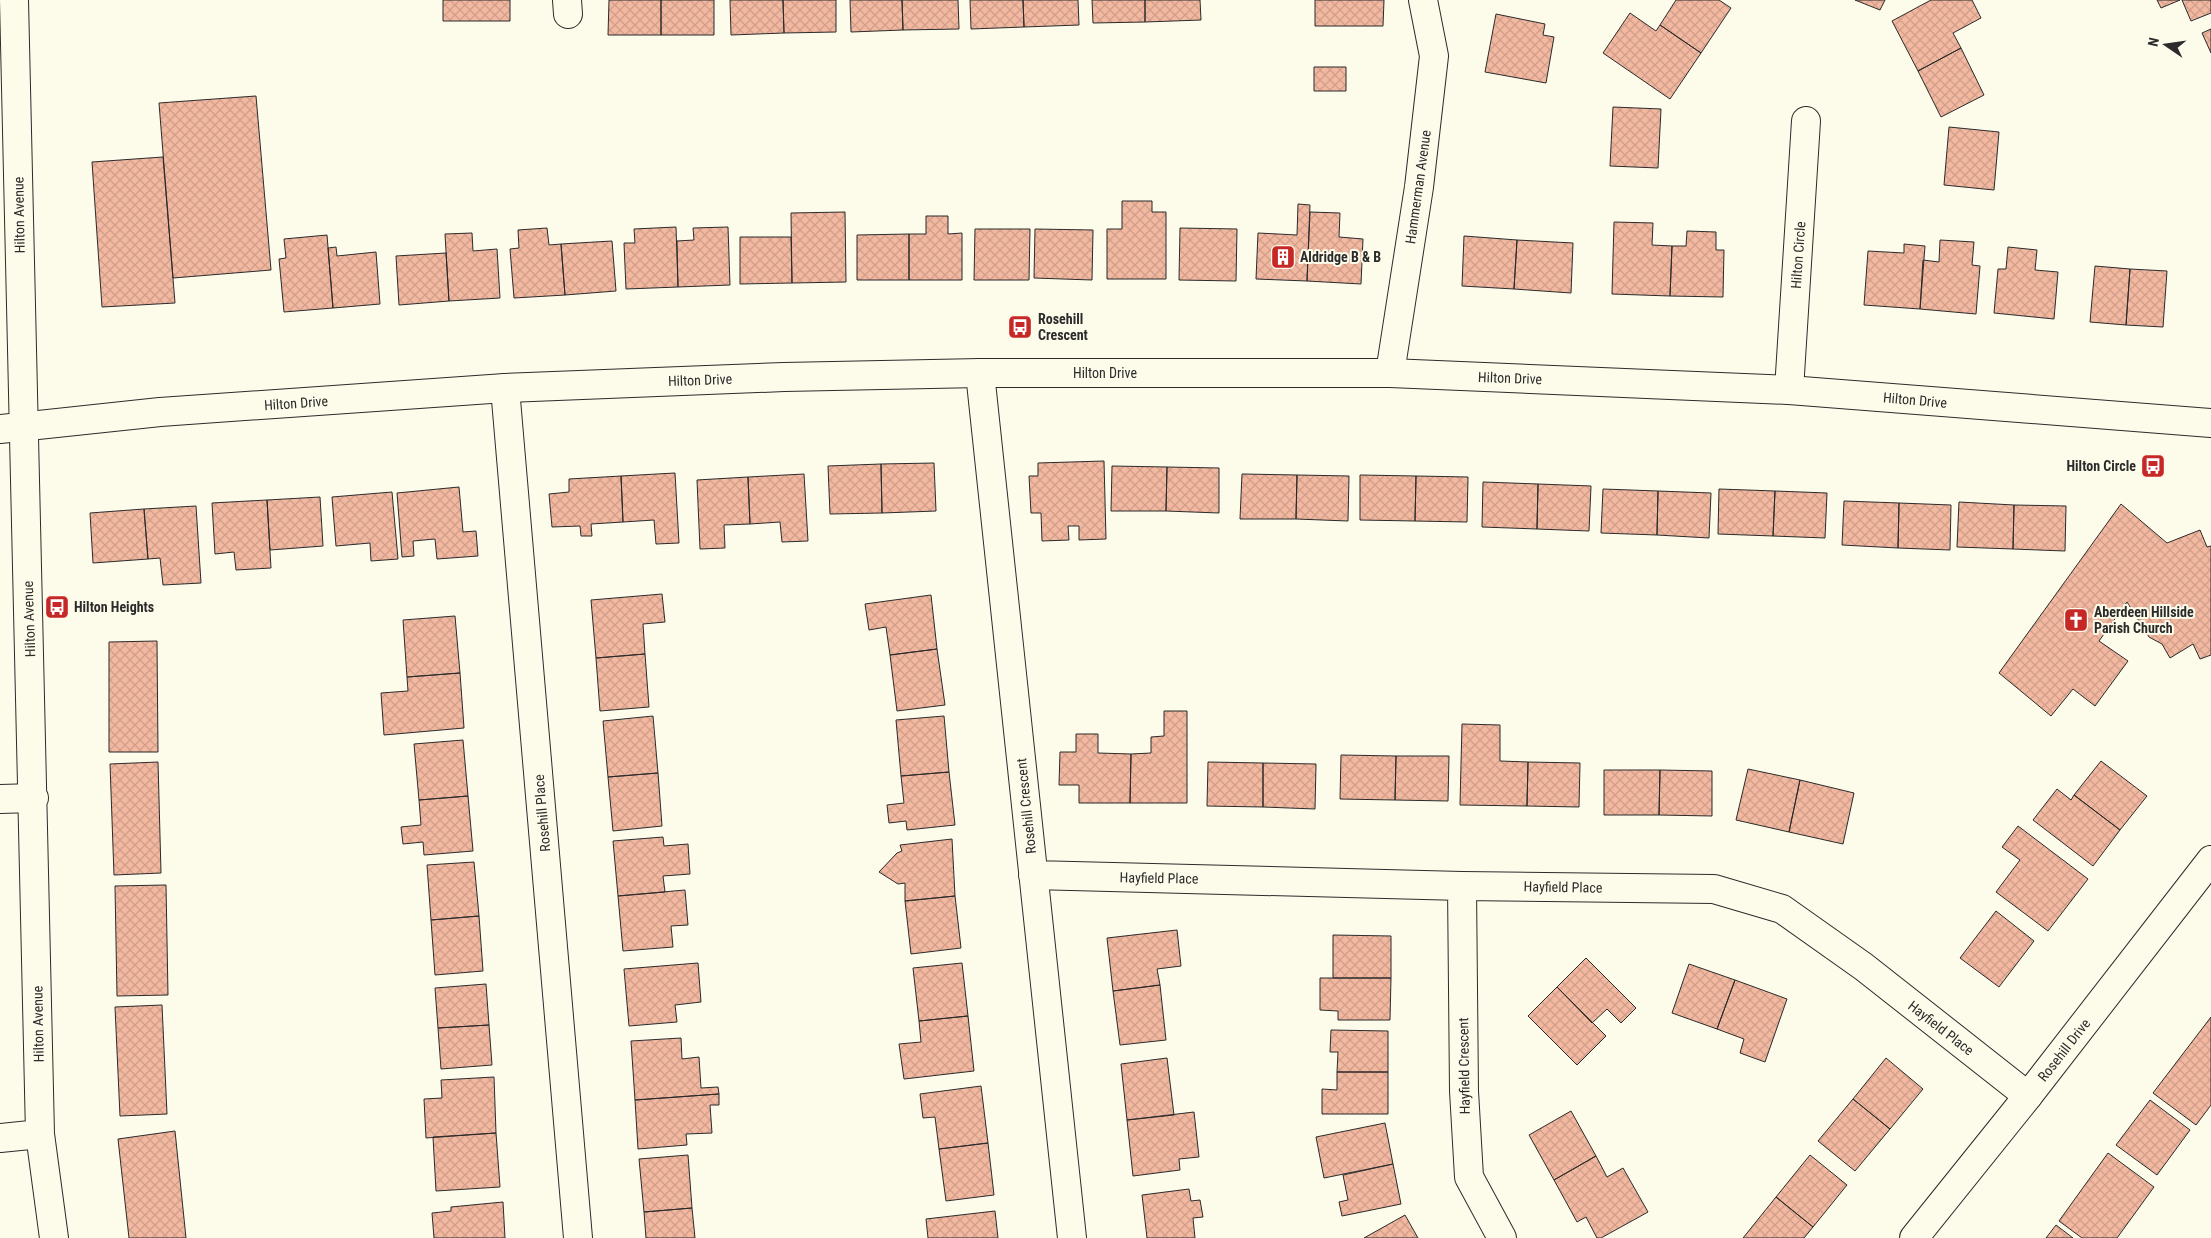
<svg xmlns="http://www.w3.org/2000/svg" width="2211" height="1238" font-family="'Roboto Condensed',sans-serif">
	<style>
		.building { fill: url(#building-cross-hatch); stroke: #2b2b2b }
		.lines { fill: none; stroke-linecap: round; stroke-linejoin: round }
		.minor-casing { stroke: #2b2b2b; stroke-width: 30 }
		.tertiary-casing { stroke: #2b2b2b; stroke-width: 30 }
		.minor { stroke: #fdfbea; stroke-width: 28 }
		.tertiary { stroke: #fdfbea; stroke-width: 28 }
		.labels { text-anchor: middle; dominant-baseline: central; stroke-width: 4; stroke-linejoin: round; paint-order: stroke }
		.street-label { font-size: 14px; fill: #2b2b2b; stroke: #fdfbea }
		.poi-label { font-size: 14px; font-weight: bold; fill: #2b2b2b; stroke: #fdfbea; text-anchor: start }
	</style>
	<defs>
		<pattern id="building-cross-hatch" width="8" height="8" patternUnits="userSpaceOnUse" patternTransform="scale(1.25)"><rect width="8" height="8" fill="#f2b8a0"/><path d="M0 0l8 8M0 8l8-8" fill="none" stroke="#d09e8a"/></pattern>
	</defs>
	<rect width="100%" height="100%" fill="#fdfbea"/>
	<path class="building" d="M 443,0 L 510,0 L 510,21 L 443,21 Z
		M 609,0 L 661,0 L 661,35 L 608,35 Z
		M 661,0 L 714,0 L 714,35 L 661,35 Z
		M 730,0 L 783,0 L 784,33 L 731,35 Z
		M 783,0 L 836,0 L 836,32 L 784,33 Z
		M 850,0 L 902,0 L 903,30 L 851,32 Z
		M 902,0 L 958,0 L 959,29 L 903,30 Z
		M 970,0 L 1023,0 L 1024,27 L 971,29 Z
		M 1023,0 L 1078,0 L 1079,25 L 1024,27 Z
		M 1092,0 L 1145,0 L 1145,22 L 1093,23 Z
		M 1145,0 L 1200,0 L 1201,20 L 1145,22 Z
		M 1315,0 L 1384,0 L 1383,26 L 1315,26 Z
		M 1676,0 L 1719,0 L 1731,8 L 1701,53 L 1660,25 Z
		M 1855,0 L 1885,0 L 1880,10 Z
		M 1931,0 L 1972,0 L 1981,18 L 1953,33 L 1961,48 L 1918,71 L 1892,21 Z
		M 2157,0 L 2180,0 L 2161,8 Z
		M 2182,0 L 2211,0 L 2211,13 L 2191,21 Z
		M 1630,13 L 1656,31 L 1660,25 L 1701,53 L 1670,99 L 1603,53 Z
		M 1496,14 L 1545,24 L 1543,35 L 1554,37 L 1546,83 L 1485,72 Z
		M 2211,29 L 2211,53 L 2202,33 Z
		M 1961,48 L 1984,95 L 1941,117 L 1918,71 Z
		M 1314,67 L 1346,67 L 1346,91 L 1314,91 Z
		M 256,96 L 271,270 L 173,278 L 159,103 Z
		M 1613,107 L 1661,109 L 1658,168 L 1610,166 Z
		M 1949,127 L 1999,132 L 1994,190 L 1944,185 Z
		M 163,157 L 175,303 L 102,307 L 92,162 Z
		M 1122,201 L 1152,201 L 1152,212 L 1166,212 L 1166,279 L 1107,279 L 1107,229 L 1122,229 Z
		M 1298,204 L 1310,205 L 1307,281 L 1256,279 L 1258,233 L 1297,235 Z
		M 845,212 L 846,282 L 792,283 L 791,213 Z
		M 1310,212 L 1340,213 L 1339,237 L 1363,239 L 1361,284 L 1307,281 Z
		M 926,216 L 948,216 L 948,234 L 962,233 L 962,280 L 909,280 L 909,234 L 926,234 Z
		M 1614,222 L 1653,223 L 1652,245 L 1672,246 L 1670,296 L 1612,294 Z
		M 676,227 L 678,287 L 626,289 L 624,243 L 635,243 L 634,229 Z
		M 728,227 L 730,285 L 678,287 L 677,241 L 694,240 L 693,228 Z
		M 547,228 L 549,245 L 561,244 L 565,295 L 514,298 L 510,249 L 519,248 L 518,230 Z
		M 1180,228 L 1237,229 L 1236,281 L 1179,280 Z
		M 975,229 L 1030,229 L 1029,280 L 974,280 Z
		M 1035,229 L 1093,230 L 1092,280 L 1034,278 Z
		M 1687,231 L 1716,232 L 1716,250 L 1724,250 L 1723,297 L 1670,296 L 1672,246 L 1686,246 Z
		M 472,233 L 473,251 L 497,249 L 500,298 L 449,301 L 445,234 Z
		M 909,234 L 909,280 L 857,280 L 857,235 Z
		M 327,235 L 333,308 L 284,312 L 279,259 L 286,258 L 284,239 Z
		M 1464,236 L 1517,240 L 1514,289 L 1462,286 Z
		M 740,237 L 791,237 L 792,283 L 740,284 Z
		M 1517,240 L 1573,243 L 1571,293 L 1514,289 Z
		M 1940,240 L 1974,242 L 1972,265 L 1980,266 L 1976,314 L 1920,309 L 1923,260 L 1939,262 Z
		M 612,241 L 616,291 L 565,295 L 561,244 Z
		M 1904,244 L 1925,246 L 1920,309 L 1864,305 L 1868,251 L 1904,253 Z
		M 336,247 L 337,256 L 376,252 L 380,304 L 333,308 L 328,248 Z
		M 2008,247 L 2037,250 L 2035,270 L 2058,272 L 2054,319 L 1994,313 L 1998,269 L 2006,269 Z
		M 446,253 L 449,301 L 399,305 L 396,256 Z
		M 2095,266 L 2130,269 L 2126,325 L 2090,322 Z
		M 2130,269 L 2167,271 L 2163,327 L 2126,325 Z
		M 1104,461 L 1106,539 L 1079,540 L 1079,526 L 1068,526 L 1069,540 L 1042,541 L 1041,513 L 1031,513 L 1029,476 L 1038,476 L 1038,463 Z
		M 934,463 L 936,511 L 882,513 L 881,464 Z
		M 881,464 L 882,513 L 830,514 L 828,466 Z
		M 1112,466 L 1167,467 L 1166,511 L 1111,511 Z
		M 1167,467 L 1219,468 L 1219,513 L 1166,511 Z
		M 675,473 L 679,543 L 656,544 L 654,520 L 623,522 L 621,476 Z
		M 804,474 L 808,541 L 782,542 L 780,522 L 750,524 L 748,477 Z
		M 1242,474 L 1297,475 L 1296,519 L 1240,519 Z
		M 1297,475 L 1349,476 L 1348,521 L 1296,519 Z
		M 1360,475 L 1416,476 L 1415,521 L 1360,520 Z
		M 621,476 L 623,522 L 591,524 L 592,536 L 581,536 L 580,526 L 552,527 L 549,494 L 569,492 L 569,479 Z
		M 1416,476 L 1468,477 L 1467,522 L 1415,521 Z
		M 748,477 L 750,524 L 724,525 L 725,548 L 700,549 L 697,480 Z
		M 1483,482 L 1538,484 L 1537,529 L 1482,527 Z
		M 1538,484 L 1591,486 L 1589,531 L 1537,529 Z
		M 459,487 L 463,532 L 476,531 L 478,556 L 437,559 L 435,539 L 413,541 L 414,556 L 402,557 L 397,493 Z
		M 1603,489 L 1658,491 L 1657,535 L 1601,533 Z
		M 1719,489 L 1775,491 L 1773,536 L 1718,534 Z
		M 1658,491 L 1711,493 L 1709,538 L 1657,535 Z
		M 1775,491 L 1827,493 L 1825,538 L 1773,536 Z
		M 392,492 L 398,559 L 371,561 L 370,543 L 336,546 L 332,497 Z
		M 320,497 L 323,546 L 270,550 L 267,500 Z
		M 267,500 L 271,568 L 236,570 L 234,552 L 215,554 L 212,503 Z
		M 1844,501 L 1899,503 L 1898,548 L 1842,545 Z
		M 1959,502 L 2014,505 L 2013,549 L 1957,547 Z
		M 1899,503 L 1951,505 L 1950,550 L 1898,548 Z
		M 2121,504 L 2167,543 L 2200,530 L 2207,547 L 2211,546 L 2211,655 L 2200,659 L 2193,644 L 2170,658 L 2162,644 L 2149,637 L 2127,602 L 2099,641 L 2128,661 L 2095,706 L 2073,689 L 2051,716 L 1999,673 Z
		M 2014,505 L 2066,506 L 2065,551 L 2013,549 Z
		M 196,506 L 201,583 L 163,585 L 160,558 L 148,559 L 144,509 Z
		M 144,509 L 148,559 L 93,563 L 90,513 Z
		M 662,594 L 665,622 L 643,624 L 645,654 L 596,658 L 591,600 Z
		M 931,595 L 937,649 L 890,655 L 886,627 L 869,630 L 865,604 Z
		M 455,616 L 460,673 L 407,677 L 403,620 Z
		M 157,641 L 158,752 L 109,752 L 109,642 Z
		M 937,649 L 945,705 L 897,711 L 890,655 Z
		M 645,654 L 649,707 L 600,711 L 596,658 Z
		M 460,673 L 464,728 L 384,735 L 381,693 L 408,691 L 407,677 Z
		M 1164,711 L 1187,711 L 1187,803 L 1130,803 L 1131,754 L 1151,753 L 1151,737 L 1164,736 Z
		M 653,716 L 658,773 L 608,777 L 603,721 Z
		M 944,716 L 949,772 L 901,776 L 896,720 Z
		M 1462,724 L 1500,725 L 1500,761 L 1528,762 L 1527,806 L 1460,805 Z
		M 1076,734 L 1098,734 L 1098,753 L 1131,754 L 1130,803 L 1079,803 L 1079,785 L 1059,785 L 1060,752 L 1076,752 Z
		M 463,740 L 468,796 L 419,800 L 414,744 Z
		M 1341,755 L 1396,756 L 1395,800 L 1340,799 Z
		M 1396,756 L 1449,756 L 1448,801 L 1395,800 Z
		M 2101,761 L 2147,796 L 2120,830 L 2074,795 Z
		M 158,762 L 161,873 L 114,875 L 110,764 Z
		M 1208,762 L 1263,763 L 1263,807 L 1207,806 Z
		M 1528,762 L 1580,763 L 1579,807 L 1527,806 Z
		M 1263,763 L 1316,764 L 1315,809 L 1263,807 Z
		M 1748,769 L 1800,780 L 1789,832 L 1736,820 Z
		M 1604,770 L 1660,770 L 1659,815 L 1604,815 Z
		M 1660,770 L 1712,771 L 1712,816 L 1659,815 Z
		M 949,772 L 955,825 L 907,830 L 906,821 L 889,823 L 887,805 L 904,803 L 901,776 Z
		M 658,773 L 662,826 L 613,831 L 608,777 Z
		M 1800,780 L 1854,793 L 1843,844 L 1789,832 Z
		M 2057,789 L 2071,800 L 2074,795 L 2120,830 L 2093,866 L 2033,820 Z
		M 468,796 L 473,851 L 424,855 L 423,842 L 403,844 L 401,827 L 421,825 L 419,800 Z
		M 2018,826 L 2088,879 L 2048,931 L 1996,892 L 2020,860 L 2002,847 Z
		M 663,837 L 664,846 L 688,844 L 690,874 L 663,876 L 665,892 L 618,896 L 613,841 Z
		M 952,839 L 955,896 L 905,901 L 905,883 L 898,884 L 879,872 L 897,853 L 902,851 L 900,845 Z
		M 474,862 L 479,916 L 431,920 L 427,865 Z
		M 166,885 L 168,995 L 117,996 L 115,886 Z
		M 685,890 L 688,925 L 671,926 L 673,947 L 623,951 L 618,896 Z
		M 955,896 L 961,948 L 911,954 L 905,901 Z
		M 1996,911 L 2034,941 L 1999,987 L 1960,958 Z
		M 479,916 L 483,971 L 435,975 L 431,920 Z
		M 1177,930 L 1181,966 L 1157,969 L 1160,985 L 1113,991 L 1107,938 Z
		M 1333,935 L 1391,936 L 1391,978 L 1333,978 Z
		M 1586,958 L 1636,1008 L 1621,1023 L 1607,1009 L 1592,1023 L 1557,987 Z
		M 698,963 L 701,1002 L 675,1005 L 677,1022 L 629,1026 L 624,969 Z
		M 962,963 L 968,1016 L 919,1021 L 913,968 Z
		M 1689,964 L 1735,980 L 1717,1029 L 1672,1013 Z
		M 1320,978 L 1391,978 L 1390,1020 L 1338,1020 L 1338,1011 L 1320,1010 Z
		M 1735,980 L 1787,999 L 1765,1062 L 1740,1053 L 1744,1039 L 1717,1029 Z
		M 486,984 L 489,1025 L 438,1028 L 435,988 Z
		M 1160,985 L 1166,1040 L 1120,1045 L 1113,991 Z
		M 1557,987 L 1606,1036 L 1577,1065 L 1528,1016 Z
		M 162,1005 L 167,1114 L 120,1116 L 115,1007 Z
		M 968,1016 L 974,1071 L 904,1079 L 899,1044 L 921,1042 L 919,1021 Z
		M 2211,1017 L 2211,1105 L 2196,1125 L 2153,1093 Z
		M 489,1025 L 492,1065 L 441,1069 L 438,1028 Z
		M 1331,1030 L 1388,1031 L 1388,1072 L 1337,1072 L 1338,1052 L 1330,1052 Z
		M 681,1038 L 682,1059 L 699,1057 L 701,1088 L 718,1087 L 719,1094 L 635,1100 L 631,1041 Z
		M 1167,1058 L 1174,1115 L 1127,1120 L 1121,1064 Z
		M 1886,1058 L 1923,1089 L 1890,1129 L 1853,1099 Z
		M 1337,1072 L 1388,1072 L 1388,1114 L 1322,1114 L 1322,1089 L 1337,1090 Z
		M 494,1077 L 496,1133 L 426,1138 L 424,1099 L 442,1098 L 441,1080 Z
		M 981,1086 L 988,1143 L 939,1149 L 935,1117 L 923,1118 L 920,1094 Z
		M 719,1094 L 719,1105 L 710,1105 L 712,1133 L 686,1134 L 687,1145 L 638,1149 L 635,1100 Z
		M 1853,1099 L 1890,1129 L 1855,1171 L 1818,1141 Z
		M 2150,1100 L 2190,1130 L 2157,1175 L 2116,1145 Z
		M 1571,1111 L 1596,1156 L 1554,1180 L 1529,1135 Z
		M 1194,1112 L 1199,1157 L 1179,1159 L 1180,1170 L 1133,1176 L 1127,1120 Z
		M 1385,1123 L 1393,1164 L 1324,1178 L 1316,1137 Z
		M 175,1131 L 186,1238 L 129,1238 L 118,1139 Z
		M 496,1133 L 500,1187 L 436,1191 L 433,1137 Z
		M 988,1143 L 994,1195 L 946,1201 L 939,1149 Z
		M 2108,1153 L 2154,1187 L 2117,1238 L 2082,1238 L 2059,1221 Z
		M 688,1155 L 692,1208 L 644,1212 L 639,1159 Z
		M 1810,1155 L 1847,1185 L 1813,1227 L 1776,1197 Z
		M 1596,1156 L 1607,1177 L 1623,1168 L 1648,1212 L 1601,1238 L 1597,1238 L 1586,1217 L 1577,1222 L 1554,1180 Z
		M 1393,1164 L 1401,1204 L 1342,1216 L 1339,1202 L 1348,1200 L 1343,1175 Z
		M 1189,1189 L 1191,1201 L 1200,1200 L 1203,1217 L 1193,1218 L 1195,1238 L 1147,1238 L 1142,1195 Z
		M 1776,1197 L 1813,1227 L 1804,1238 L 1743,1238 Z
		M 503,1202 L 505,1238 L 434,1238 L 432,1213 L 451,1211 L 451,1207 Z
		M 692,1208 L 695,1238 L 646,1238 L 644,1212 Z
		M 995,1211 L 998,1238 L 928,1238 L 926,1219 Z
		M 1405,1215 L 1418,1238 L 1364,1238 Z
		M 2056,1225 L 2073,1238 L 2046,1238 Z"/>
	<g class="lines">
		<defs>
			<path id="minor" d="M 14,0 L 40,1134 L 54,1238
				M 567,0 L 568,14
				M 980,373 L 1072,1238
				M 1390,373 L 1419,187 L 1434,56 L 1423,0
				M 505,388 L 578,1238
				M 1789,390 L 1806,121
				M 0,799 L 34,798
				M 1033,875 L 1462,886 L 1714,889 L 1782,909 L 1864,967 L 2028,1096
				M 1462,886 L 1464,1091 L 1469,1177 L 1502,1238
				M 0,1138 L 40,1134"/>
			<path id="tertiary" d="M 0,429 L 160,412 L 505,388 L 784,377 L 980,373 L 1390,373 L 1789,390 L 2211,423
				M 1914,1238 L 2028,1096 L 2211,860"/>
		</defs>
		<use href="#minor" class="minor-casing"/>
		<use href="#tertiary" class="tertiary-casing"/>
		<use href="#minor" class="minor"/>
		<use href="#tertiary" class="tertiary"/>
	</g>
	<defs>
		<symbol id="building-square" viewBox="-11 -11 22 22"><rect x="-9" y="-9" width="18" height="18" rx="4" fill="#c62828" stroke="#fdfbea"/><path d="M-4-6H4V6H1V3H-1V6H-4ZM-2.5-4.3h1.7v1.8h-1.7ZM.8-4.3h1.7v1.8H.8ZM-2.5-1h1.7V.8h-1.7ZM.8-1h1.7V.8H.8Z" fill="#fff"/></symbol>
		<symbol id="bus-square" viewBox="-11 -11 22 22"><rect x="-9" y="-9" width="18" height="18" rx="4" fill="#c62828" stroke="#fdfbea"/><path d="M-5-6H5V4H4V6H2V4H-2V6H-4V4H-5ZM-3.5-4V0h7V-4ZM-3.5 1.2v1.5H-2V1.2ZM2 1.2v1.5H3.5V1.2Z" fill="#fff"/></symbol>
		<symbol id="church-square" viewBox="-11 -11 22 22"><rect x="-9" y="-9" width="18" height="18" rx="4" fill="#c62828" stroke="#fdfbea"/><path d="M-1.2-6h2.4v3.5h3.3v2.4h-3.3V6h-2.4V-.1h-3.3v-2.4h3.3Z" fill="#fff"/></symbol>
	</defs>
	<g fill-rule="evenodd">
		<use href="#building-square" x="1269" y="243" width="28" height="28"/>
		<use href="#bus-square" x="1006" y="313" width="28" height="28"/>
		<use href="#bus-square" x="2139" y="452" width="28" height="28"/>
		<use href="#bus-square" x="43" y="593" width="28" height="28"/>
		<use href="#church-square" x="2062" y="606" width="28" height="28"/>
	</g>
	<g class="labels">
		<g class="street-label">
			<text transform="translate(1418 187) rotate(-82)">Hammerman Avenue</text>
			<text transform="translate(19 215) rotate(-91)">Hilton Avenue</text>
			<text transform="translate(1798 255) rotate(-86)">Hilton Circle</text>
			<text x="1105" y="373">Hilton Drive</text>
			<text transform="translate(1510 378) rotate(2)">Hilton Drive</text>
			<text transform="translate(700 380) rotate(-2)">Hilton Drive</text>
			<text transform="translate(1915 400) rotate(5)">Hilton Drive</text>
			<text transform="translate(296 403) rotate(-4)">Hilton Drive</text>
			<text transform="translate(29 619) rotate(-92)">Hilton Avenue</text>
			<text transform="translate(1026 806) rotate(-96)">Rosehill Crescent</text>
			<text transform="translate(542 813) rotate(-95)">Rosehill Place</text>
			<text transform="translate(1159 878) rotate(1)">Hayfield Place</text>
			<text transform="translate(1563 887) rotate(1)">Hayfield Place</text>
			<text transform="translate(38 1024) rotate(-91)">Hilton Avenue</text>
			<text transform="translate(1941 1028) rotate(38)">Hayfield Place</text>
			<text transform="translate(2064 1050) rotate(-52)">Rosehill Drive</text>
			<text transform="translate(1464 1066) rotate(-91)">Hayfield Crescent</text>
		</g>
		<g class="poi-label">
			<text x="1300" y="257">Aldridge B &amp; B</text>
			<text x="1038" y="319">Rosehill<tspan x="1038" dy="16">Crescent</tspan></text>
			<text x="2136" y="466" text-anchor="end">Hilton Circle</text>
			<text x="74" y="607">Hilton Heights</text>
			<text x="2094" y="612">Aberdeen Hillside<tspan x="2094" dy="16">Parish Church</tspan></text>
		</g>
	</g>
	<g transform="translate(2166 45) rotate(283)" stroke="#fdfbea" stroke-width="4" paint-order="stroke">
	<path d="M0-4L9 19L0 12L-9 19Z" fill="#2b2b2b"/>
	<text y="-8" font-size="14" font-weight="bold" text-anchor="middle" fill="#2b2b2b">N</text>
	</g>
</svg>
